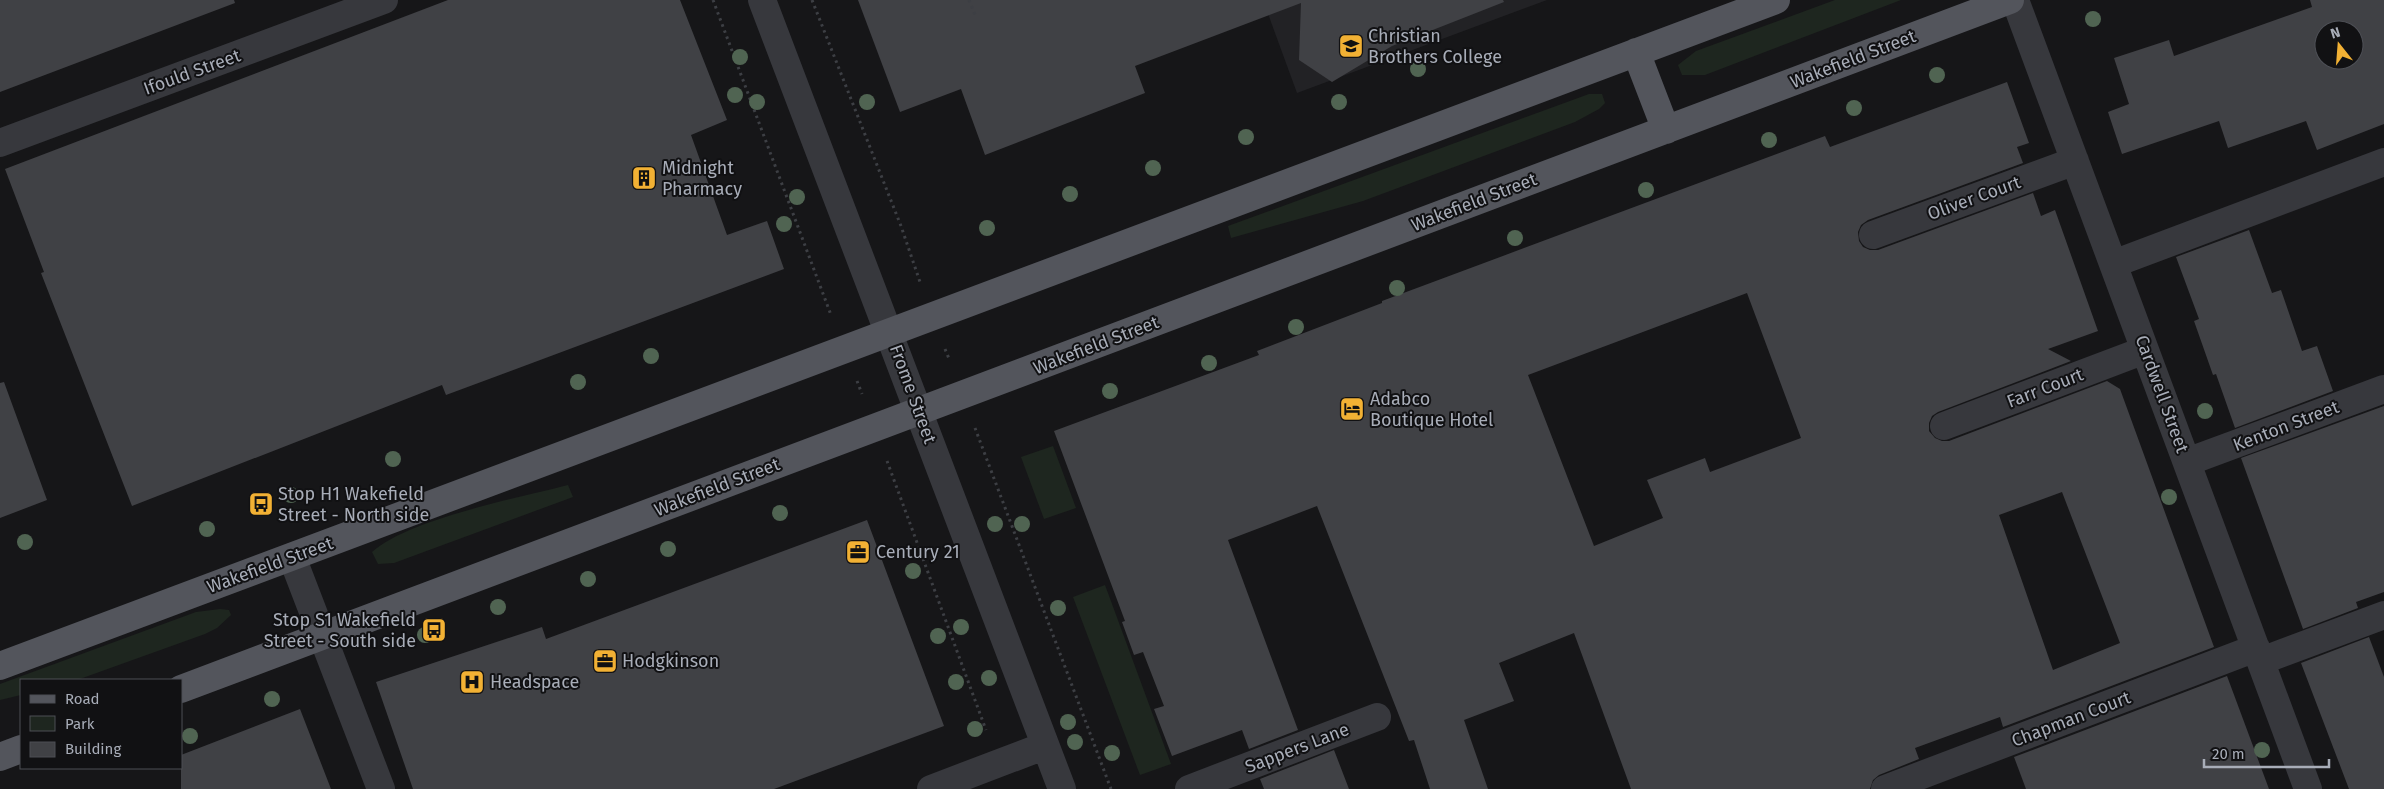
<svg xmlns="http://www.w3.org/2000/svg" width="2384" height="789" font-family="'Fira Sans',sans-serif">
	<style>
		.built { fill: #222225 }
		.green { fill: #1e261f }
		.building { fill: #404145; fill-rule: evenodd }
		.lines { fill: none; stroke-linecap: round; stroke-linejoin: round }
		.path { stroke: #3d3f44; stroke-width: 3; stroke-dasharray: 2.5 4; stroke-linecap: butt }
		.minor { stroke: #37383d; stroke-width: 28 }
		.major { stroke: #53555c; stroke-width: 28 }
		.tree { fill: #506452 }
		.labels { text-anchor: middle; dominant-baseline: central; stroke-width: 4; stroke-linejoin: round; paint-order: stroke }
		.poi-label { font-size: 18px; fill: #a8adb8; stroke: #111113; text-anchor: start }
		.street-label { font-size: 18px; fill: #a8adb8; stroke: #111113 }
	</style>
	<rect width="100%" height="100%" fill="#161618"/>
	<path class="built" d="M 1263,0 L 1547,0 L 1297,93 Z"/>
	<path class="green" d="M 1835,0 L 1901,0 L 1705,75 L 1682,75 L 1678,65 L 1696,51 Z
		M 1589,94 L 1602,94 L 1605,103 L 1599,109 L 1575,122 L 1363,201 L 1231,238 L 1228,226 Z
		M 1053,446 L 1076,508 L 1044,519 L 1021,457 Z
		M 568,485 L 573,497 L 394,563 L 378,564 L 372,552 C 409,519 518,498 568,485 Z
		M 1105,585 L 1171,764 L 1140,775 L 1073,597 Z
		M 220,609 L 229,610 L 231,615 L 217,628 L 205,634 L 77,680 L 21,680 L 21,695 L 0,700 L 0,684 L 196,612 Z"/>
	<path class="building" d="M 0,0 L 234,0 L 235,3 L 0,92 Z
		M 448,0 L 680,0 L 727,120 L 691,135 L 727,235 L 767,221 L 784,269 L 446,395 L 442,385 L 132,506 L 41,273 L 44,272 L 5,169 Z
		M 858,0 L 1503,0 L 1504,2 L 1392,46 L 1332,82 L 1299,60 L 1301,3 L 1135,66 L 1145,93 L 985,155 L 961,89 L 900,112 Z
		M 2310,0 L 2384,0 L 2384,124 L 2317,150 L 2306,121 L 2228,148 L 2219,121 L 2122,154 L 2108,112 L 2129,104 L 2114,58 L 2169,40 L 2174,56 L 2312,7 ZM 2324,30 L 2354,30 L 2354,60 L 2324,60 Z
		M 2007,82 L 2029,143 L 2017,147 L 2023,163 L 1868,220 L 1861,225 L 1858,232 L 1859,241 L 1863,247 L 1870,250 L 1878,250 L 2033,193 L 2041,216 L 2055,210 L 2098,331 L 2048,349 L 2071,361 L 1938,412 L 1932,416 L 1929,423 L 1929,431 L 1935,438 L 1942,441 L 1949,441 L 2107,381 L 2120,389 L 2214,647 L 2003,727 L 2000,717 L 1915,748 L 1919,759 L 1879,775 L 1873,780 L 1870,789 L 1631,789 L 1574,633 L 1499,663 L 1514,701 L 1464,720 L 1488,789 L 1430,789 L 1414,740 L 1409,741 L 1317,506 L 1228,540 L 1298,730 L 1249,749 L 1242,730 L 1172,756 L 1154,709 L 1164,706 L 1143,652 L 1134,655 L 1122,622 L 1125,621 L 1054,431 L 1259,355 L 1257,351 L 1382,303 L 1382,301 L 1825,136 L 1830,147 ZM 1747,293 L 1801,438 L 1710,472 L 1705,458 L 1647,480 L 1663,518 L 1594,546 L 1528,375 ZM 2062,492 L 2120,643 L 2053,670 L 1999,515 Z
		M 2249,230 L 2272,293 L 2281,290 L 2302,351 L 2317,346 L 2333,391 L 2235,428 L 2216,374 L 2213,375 L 2194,321 L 2199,319 L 2176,257 Z
		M 4,382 L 47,500 L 0,518 L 0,383 Z
		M 2384,406 L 2384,592 L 2356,602 L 2358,608 L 2303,629 L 2241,458 Z
		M 867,520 L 944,726 L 774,789 L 413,789 L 376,682 L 542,627 L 546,639 Z
		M 2369,637 L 2384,677 L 2384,789 L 2349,789 L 2301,663 Z
		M 2227,676 L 2269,789 L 2026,789 L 2014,757 Z
		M 300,709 L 331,789 L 181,789 L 181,755 Z
		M 1334,750 L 1349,789 L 1264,789 L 1260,779 Z"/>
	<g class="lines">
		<path class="path" d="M 713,0 L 831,315
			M 812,0 L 901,226 L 920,282
			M 969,0 L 976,17
			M 945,349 L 950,361
			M 857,381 L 862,394
			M 975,428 L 1111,789
			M 887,461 L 986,730"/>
		<path class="minor" d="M 762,0 L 1062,789
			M 2015,0 L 2308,789
			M 0,143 L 384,0
			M 1873,235 L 2075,161
			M 2113,264 L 2384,162
			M 1944,426 L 2145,350
			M 2187,462 L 2384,389
			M 292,557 L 381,789
			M 2261,661 L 2384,615
			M 931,789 L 1044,746
			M 1189,789 L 1377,717
			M 1885,789 L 2256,648"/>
		<path class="major" d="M 1636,52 L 1666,130
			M 0,666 L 1776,0
			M 181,689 L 2010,0
			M 0,757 L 21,749"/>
	</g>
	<g class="tree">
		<circle cx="2093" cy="19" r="8"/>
		<circle cx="740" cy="57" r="8"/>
		<circle cx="1418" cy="69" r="8"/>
		<circle cx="1937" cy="75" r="8"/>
		<circle cx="735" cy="95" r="8"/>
		<circle cx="757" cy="102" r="8"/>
		<circle cx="867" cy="102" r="8"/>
		<circle cx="1339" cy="102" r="8"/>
		<circle cx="1854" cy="108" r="8"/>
		<circle cx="1246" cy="137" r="8"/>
		<circle cx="1769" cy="140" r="8"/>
		<circle cx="1153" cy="168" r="8"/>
		<circle cx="1646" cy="190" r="8"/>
		<circle cx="1070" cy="194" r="8"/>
		<circle cx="797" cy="197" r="8"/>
		<circle cx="784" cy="224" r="8"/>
		<circle cx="987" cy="228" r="8"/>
		<circle cx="1515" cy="238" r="8"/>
		<circle cx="1397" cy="288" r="8"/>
		<circle cx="1296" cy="327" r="8"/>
		<circle cx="651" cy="356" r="8"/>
		<circle cx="1209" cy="363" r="8"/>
		<circle cx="578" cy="382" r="8"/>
		<circle cx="1110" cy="391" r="8"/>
		<circle cx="2205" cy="411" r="8"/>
		<circle cx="393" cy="459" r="8"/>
		<circle cx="291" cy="495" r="8"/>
		<circle cx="2169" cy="497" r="8"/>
		<circle cx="780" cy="513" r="8"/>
		<circle cx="995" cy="524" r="8"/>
		<circle cx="1022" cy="524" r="8"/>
		<circle cx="207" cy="529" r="8"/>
		<circle cx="25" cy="542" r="8"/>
		<circle cx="668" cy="549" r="8"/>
		<circle cx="913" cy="571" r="8"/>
		<circle cx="588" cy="579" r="8"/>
		<circle cx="498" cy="607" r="8"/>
		<circle cx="1058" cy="608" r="8"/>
		<circle cx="961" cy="627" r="8"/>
		<circle cx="425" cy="635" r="8"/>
		<circle cx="938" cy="636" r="8"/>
		<circle cx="989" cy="678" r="8"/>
		<circle cx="956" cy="682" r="8"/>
		<circle cx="272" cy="699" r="8"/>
		<circle cx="1068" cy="722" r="8"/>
		<circle cx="975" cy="729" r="8"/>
		<circle cx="190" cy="736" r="8"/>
		<circle cx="1075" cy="742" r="8"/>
		<circle cx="2262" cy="750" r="8"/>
		<circle cx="1112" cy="753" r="8"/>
	</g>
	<defs>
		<symbol id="school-square" viewBox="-11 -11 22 22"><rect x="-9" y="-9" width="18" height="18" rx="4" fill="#f2b134" stroke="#111113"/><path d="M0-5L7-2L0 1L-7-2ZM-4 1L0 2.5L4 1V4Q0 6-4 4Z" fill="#111"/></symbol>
		<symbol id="building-square" viewBox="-11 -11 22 22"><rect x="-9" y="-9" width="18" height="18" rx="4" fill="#f2b134" stroke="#111113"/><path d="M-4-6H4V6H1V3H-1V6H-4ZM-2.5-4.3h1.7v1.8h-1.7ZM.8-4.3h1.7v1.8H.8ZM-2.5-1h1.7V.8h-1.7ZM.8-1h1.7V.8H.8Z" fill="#111"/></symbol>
		<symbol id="hotel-square" viewBox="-11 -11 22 22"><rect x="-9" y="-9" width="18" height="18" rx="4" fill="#f2b134" stroke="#111113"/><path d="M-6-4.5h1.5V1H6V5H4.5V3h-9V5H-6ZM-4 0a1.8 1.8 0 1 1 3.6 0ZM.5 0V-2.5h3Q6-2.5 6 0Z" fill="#111"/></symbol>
		<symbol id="bus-square" viewBox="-11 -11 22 22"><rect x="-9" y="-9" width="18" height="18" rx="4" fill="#f2b134" stroke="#111113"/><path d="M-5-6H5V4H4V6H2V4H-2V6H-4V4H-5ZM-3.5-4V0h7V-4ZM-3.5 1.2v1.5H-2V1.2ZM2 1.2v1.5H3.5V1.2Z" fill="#111"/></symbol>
		<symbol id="office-square" viewBox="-11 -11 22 22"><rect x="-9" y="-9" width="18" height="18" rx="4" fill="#f2b134" stroke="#111113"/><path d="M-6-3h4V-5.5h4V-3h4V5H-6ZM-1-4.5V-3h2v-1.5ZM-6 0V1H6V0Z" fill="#111"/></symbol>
		<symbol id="hospital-square" viewBox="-11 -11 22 22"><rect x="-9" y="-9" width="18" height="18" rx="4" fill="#f2b134" stroke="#111113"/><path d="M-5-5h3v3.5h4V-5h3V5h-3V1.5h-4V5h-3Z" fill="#111"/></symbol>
	</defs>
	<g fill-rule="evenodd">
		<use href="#school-square" x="1337" y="32" width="28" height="28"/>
		<use href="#building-square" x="630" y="164" width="28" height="28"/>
		<use href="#hotel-square" x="1338" y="395" width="28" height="28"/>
		<use href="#bus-square" x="247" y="490" width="28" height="28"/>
		<use href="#office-square" x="844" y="538" width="28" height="28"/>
		<use href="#bus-square" x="420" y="616" width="28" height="28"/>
		<use href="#office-square" x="591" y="647" width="28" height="28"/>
		<use href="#hospital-square" x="458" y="668" width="28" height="28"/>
	</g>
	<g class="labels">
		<g class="poi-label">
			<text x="1368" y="36">Christian<tspan x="1368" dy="21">Brothers College</tspan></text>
			<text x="662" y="168">Midnight<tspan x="662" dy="21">Pharmacy</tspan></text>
			<text x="1370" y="399">Adabco<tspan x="1370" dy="21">Boutique Hotel</tspan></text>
			<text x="278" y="494">Stop H1 Wakefield<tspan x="278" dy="21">Street - North side</tspan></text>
			<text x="876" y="552">Century 21</text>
			<text x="416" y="620" text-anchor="end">Stop S1 Wakefield<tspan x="416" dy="21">Street - South side</tspan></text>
			<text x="622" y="661">Hodgkinson</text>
			<text x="490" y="682">Headspace</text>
		</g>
		<g class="street-label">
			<text transform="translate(1853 59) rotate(-21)">Wakefield Street</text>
			<text transform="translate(192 72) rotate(-20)">Ifould Street</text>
			<text transform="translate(1974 198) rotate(-20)">Oliver Court</text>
			<text transform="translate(1474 202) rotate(-21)">Wakefield Street</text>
			<text transform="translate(1096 345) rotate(-21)">Wakefield Street</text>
			<text transform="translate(2045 388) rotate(-21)">Farr Court</text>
			<text transform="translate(913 394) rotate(70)">Frome Street</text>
			<text transform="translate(2162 394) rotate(70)">Cardwell Street</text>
			<text transform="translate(2286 426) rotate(-21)">Kenton Street</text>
			<text transform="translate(717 487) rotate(-21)">Wakefield Street</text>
			<text transform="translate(270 565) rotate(-20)">Wakefield Street</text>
			<text transform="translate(2071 719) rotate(-21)">Chapman Court</text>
			<text transform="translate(1297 748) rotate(-21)">Sappers Lane</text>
		</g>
	</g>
	<rect x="20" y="679" width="162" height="90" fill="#111113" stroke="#4d4f55"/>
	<rect x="30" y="695" width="25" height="8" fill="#53555c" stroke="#4d4f55"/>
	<text x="65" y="704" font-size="15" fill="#a8adb8">Road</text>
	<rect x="30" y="716" width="25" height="15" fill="#1e261f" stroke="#4d4f55"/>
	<text x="65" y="729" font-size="15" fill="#a8adb8">Park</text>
	<rect x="30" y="742" width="25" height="15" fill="#404145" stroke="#4d4f55"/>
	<text x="65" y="754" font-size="15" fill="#a8adb8">Building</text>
	<g transform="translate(2339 45) rotate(343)"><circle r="24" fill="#111113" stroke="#4d4f55"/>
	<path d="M0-4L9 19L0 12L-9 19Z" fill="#f2b134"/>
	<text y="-8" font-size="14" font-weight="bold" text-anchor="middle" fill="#a8adb8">N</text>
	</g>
	<path d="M2204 759v8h125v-8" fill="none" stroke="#a8adb8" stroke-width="2.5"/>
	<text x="2212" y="759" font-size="15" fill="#a8adb8" stroke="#111113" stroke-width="4" paint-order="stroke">20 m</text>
</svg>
